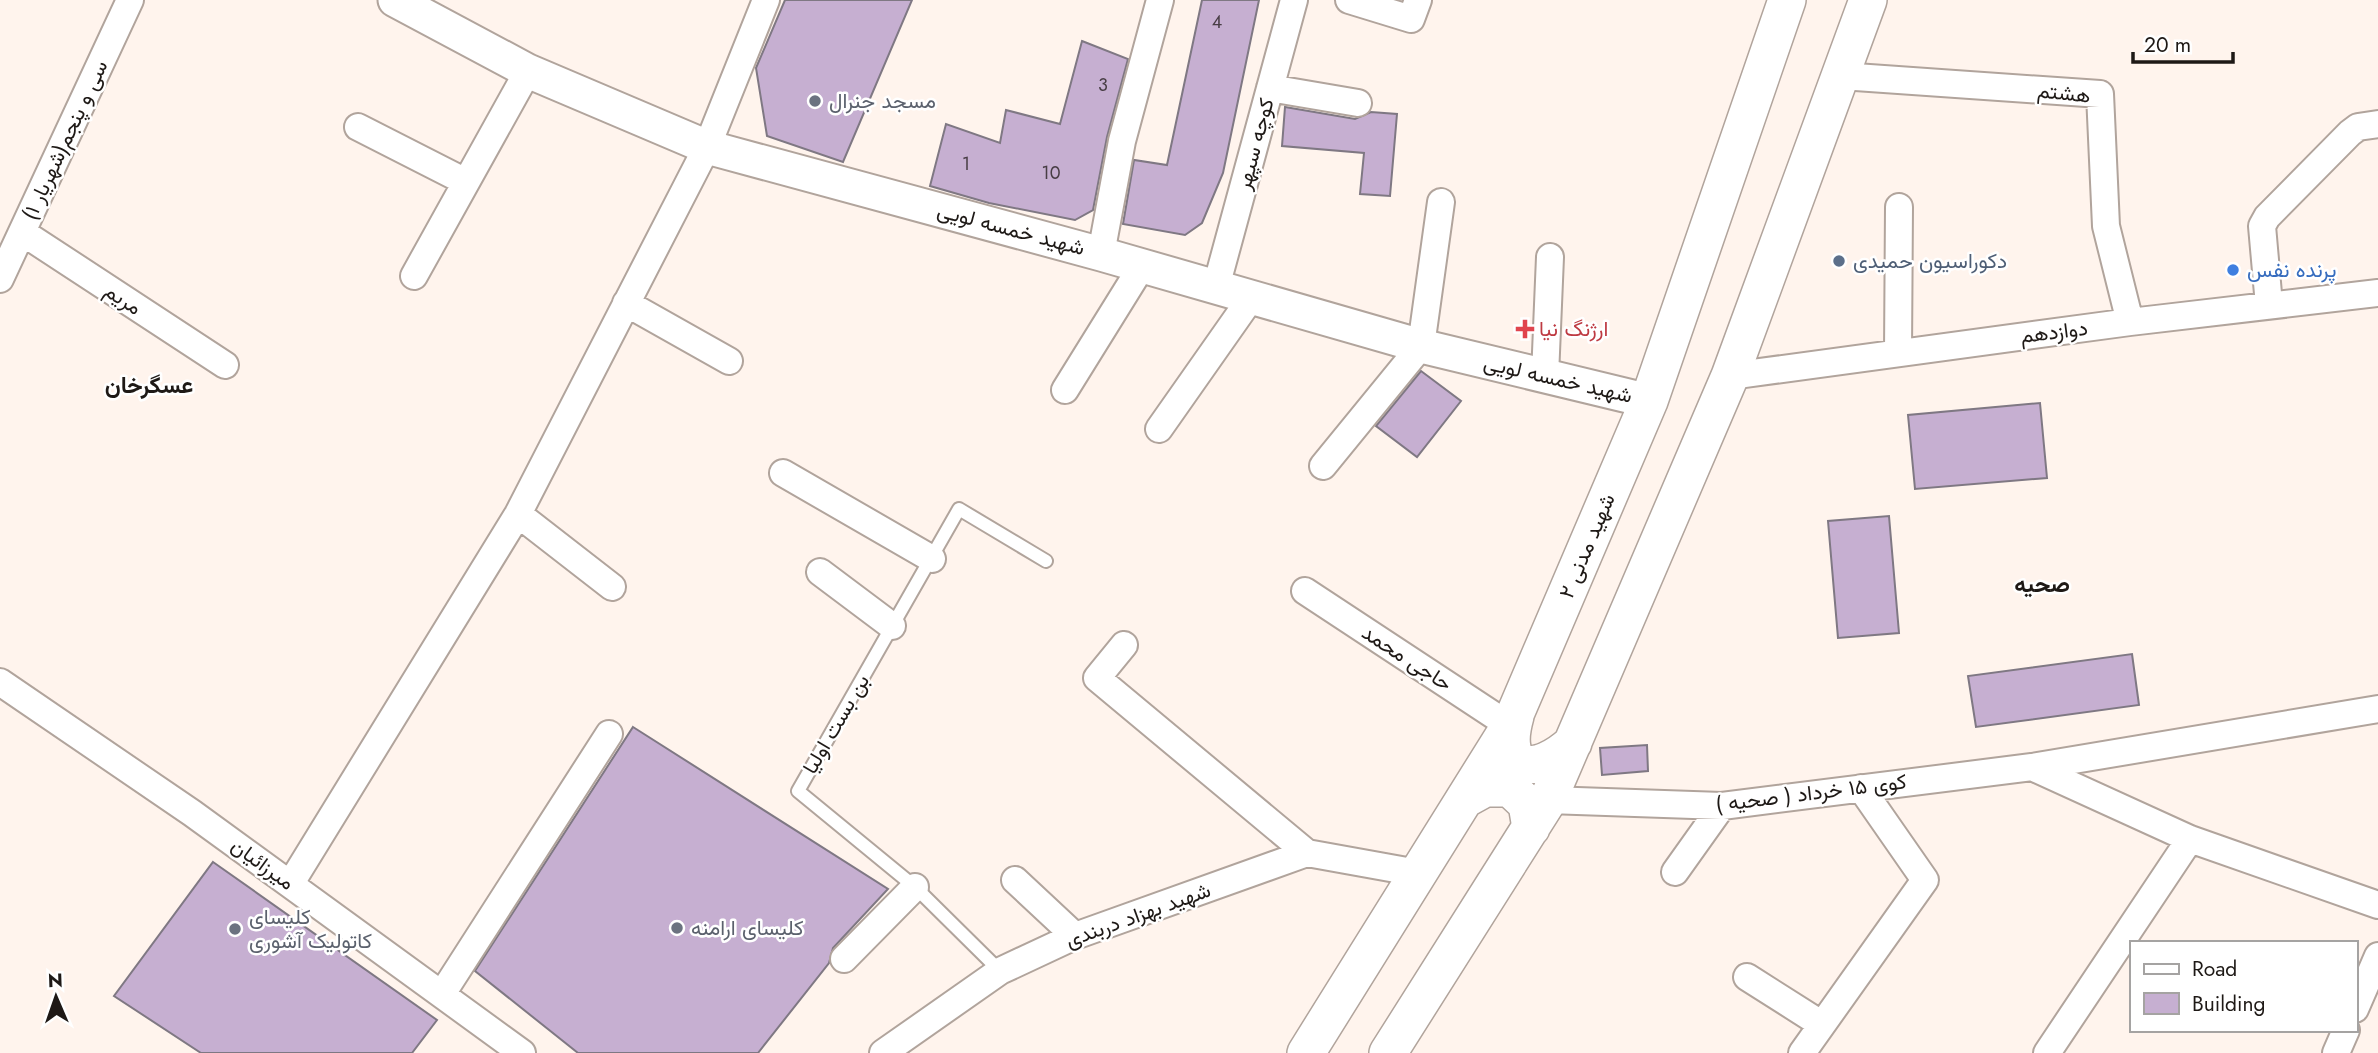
<svg xmlns="http://www.w3.org/2000/svg" width="2378" height="1053" font-family="Jost,Vazirmatn,sans-serif">
	<style>
		.building { fill: #c6afd1; stroke: #7f7883; stroke-width: 2 }
		.lines { fill: none; stroke-linecap: round; stroke-linejoin: round }
		.service-casing { stroke: #b1a49c; stroke-width: 16 }
		.minor-casing { stroke: #b1a49c; stroke-width: 30 }
		.tertiary-casing { stroke: #b1a49c; stroke-width: 37 }
		.secondary-casing { stroke: #b1a49c; stroke-width: 40 }
		.service { stroke: #fff; stroke-width: 12 }
		.minor { stroke: #fff; stroke-width: 26 }
		.tertiary { stroke: #fff; stroke-width: 33 }
		.secondary { stroke: #fff; stroke-width: 37 }
		.worship-dot { fill: #6b7280; stroke: #fff; stroke-width: 2.5 }
		.service-dot { fill: #5c6f8a; stroke: #fff; stroke-width: 2.5 }
		.shop-dot { fill: #3f7fe0; stroke: #fff; stroke-width: 2.5 }
		.health-dot { fill: #e0444e; stroke: #fff; stroke-width: 2.5 }
		.labels { text-anchor: middle; dominant-baseline: central; stroke-width: 5; stroke-linejoin: round; paint-order: stroke }
		.number-label { font-size: 18px; fill: #483e45 }
		.street-label { font-size: 21px; fill: #1e1916; stroke: #fff }
		.worship-label { font-size: 21px; fill: #5b616d; stroke: #fff; text-anchor: start }
		.service-label { font-size: 21px; fill: #4e5e75; stroke: #fff; text-anchor: start }
		.shop-label { font-size: 21px; fill: #366cbe; stroke: #fff; text-anchor: start }
		.health-label { font-size: 21px; fill: #be3a42; stroke: #fff; text-anchor: start }
		.neighbourhood-label { font-size: 23px; font-weight: bold; fill: #1e1916; stroke: #fff }
	</style>
	<rect width="100%" height="100%" fill="#fff4ed"/>
	<path class="building" d="M 785,0 L 912,0 L 843,162 L 767,136 L 756,68 Z
		M 1202,0 L 1259,0 L 1223,173 L 1202,223 L 1185,235 L 1123,224 L 1134,160 L 1167,165 Z
		M 1082,41 L 1128,59 L 1107,137 L 1093,210 L 1075,220 L 989,203 L 930,186 L 946,124 L 1000,143 L 1006,110 L 1060,124 Z
		M 1285,107 L 1355,119 L 1371,112 L 1397,114 L 1390,196 L 1360,194 L 1364,153 L 1282,146 Z
		M 1421,371 L 1461,401 L 1417,457 L 1376,426 Z
		M 2040,403 L 2047,478 L 1915,489 L 1908,415 Z
		M 1889,516 L 1899,633 L 1838,638 L 1828,521 Z
		M 2132,654 L 2139,705 L 1976,727 L 1968,676 Z
		M 633,727 L 888,889 L 833,948 L 829,963 L 758,1053 L 578,1053 L 475,971 Z
		M 1647,745 L 1648,771 L 1602,775 L 1600,748 Z
		M 213,862 L 437,1020 L 412,1053 L 201,1053 L 114,996 Z"/>
	<g class="lines">
		<defs>
			<path id="service" d="M 1000,971 L 915,887 L 798,791 L 959,509 L 1046,561"/>
			<path id="minor" d="M 1349,0 L 1411,19 L 1418,0
				M 1841,76 L 2100,94 L 2106,226 L 2130,322
				M 1270,88 L 1358,103
				M 358,127 L 466,182
				M 22,232 L 225,365
				M 1101,254 L 1122,141 L 1160,0
				M 414,276 L 528,71
				M 0,279 L 130,0
				M 1216,287 L 1294,0
				M 626,303 L 729,361
				M 2269,305 L 2262,226 L 2267,217 L 2350,133 L 2358,127 L 2378,124
				M 1898,352 L 1899,207
				M 1545,376 L 1550,257
				M 1730,376 L 2130,322 L 2378,293
				M 1065,390 L 1142,266
				M 1159,429 L 1251,298
				M 1323,466 L 1421,346 L 1441,202
				M 783,473 L 932,559
				M 518,514 L 612,587
				M 820,572 L 892,626
				M 1305,591 L 1510,726
				M 1124,645 L 1097,678 L 1307,853
				M 0,682 L 192,813 L 522,1053
				M 2032,767 L 2190,839 L 2378,905
				M 1548,800 L 1722,806 L 2032,767 L 2378,709
				M 1675,872 L 1722,806
				M 1015,880 L 1075,936
				M 291,883 L 518,514 L 707,147 L 766,0
				M 844,959 L 915,887
				M 1747,977 L 1821,1024
				M 442,994 L 609,734
				M 2355,1009 L 2378,956
				M 883,1053 L 1000,971 L 1075,936 L 1307,853 L 1418,873
				M 1802,1053 L 1925,880 L 1861,788
				M 2047,1053 L 2190,839
				M 2336,1053 L 2346,1030"/>
			<path id="tertiary" d="M 395,0 L 528,71 L 707,147 L 1101,254 L 1421,346 L 1649,401"/>
			<path id="secondary" d="M 1515,716 C 1499,774 1537,776 1573,743
				M 1465,799 L 1485,788 L 1510,788 L 1527,804 L 1531,828
				M 1306,1053 L 1510,726 L 1649,401 L 1787,0
				M 1388,1053 L 1548,800 L 1730,376 L 1868,0"/>
		</defs>
		<use href="#service" class="service-casing"/>
		<use href="#minor" class="minor-casing"/>
		<use href="#tertiary" class="tertiary-casing"/>
		<use href="#secondary" class="secondary-casing"/>
		<use href="#service" class="service"/>
		<use href="#minor" class="minor"/>
		<use href="#tertiary" class="tertiary"/>
		<use href="#secondary" class="secondary"/>
	</g>
	<g class="worship-dot">
		<circle cx="815" cy="101" r="7"/>
		<circle cx="677" cy="928" r="7"/>
		<circle cx="235" cy="929" r="7"/>
	</g>
	<circle class="service-dot" cx="1839" cy="261" r="7"/>
	<circle class="shop-dot" cx="2233" cy="270" r="7"/>
	<path class="health-dot" d="M1521.5 318.5h7v7h7v7h-7v7h-7v-7h-7v-7h7z"/>
	<g class="labels">
		<g class="number-label">
			<text x="1217" y="22">4</text>
			<text x="1103" y="85">3</text>
			<text x="966" y="164">1</text>
			<text x="1051" y="173">10</text>
		</g>
		<g class="street-label">
			<text transform="translate(2064 93) rotate(6)">هشتم</text>
			<text transform="translate(65 140) rotate(-65)">سی و پنجم(شهریار ۱)</text>
			<text transform="translate(1255 144) rotate(-75)">کوچه سپهر</text>
			<text transform="translate(1011 229) rotate(15)">شهید خمسه لویی</text>
			<text transform="translate(123 299) rotate(33)">مریم</text>
			<text transform="translate(2054 332) rotate(-7)">دوازدهم</text>
			<text transform="translate(1558 379) rotate(13)">شهید خمسه لویی</text>
			<text transform="translate(1587 546) rotate(-67)">شهید مدنی ۲</text>
			<text transform="translate(1407 658) rotate(33)">حاجی محمد</text>
			<text transform="translate(836 724) rotate(-60)">بن بست اولیا</text>
			<text transform="translate(1811 793) rotate(-7)">کوی ۱۵ خرداد ( صحیه )</text>
			<text transform="translate(263 864) rotate(36)">میرزائیان</text>
			<text transform="translate(1138 915) rotate(-20)">شهید بهزاد دربندی</text>
		</g>
		<g class="worship-label">
			<text x="829" y="101">مسجد جنرال</text>
			<text x="249" y="917">کلیسای<tspan x="249" dy="24">کاتولیک آشوری</tspan></text>
			<text x="691" y="928">کلیسای ارامنه</text>
		</g>
		<g class="service-label">
			<text x="1853" y="261">دکوراسیون حمیدی</text>
		</g>
		<g class="shop-label">
			<text x="2247" y="270">پرنده نفس</text>
		</g>
		<g class="health-label">
			<text x="1539" y="329">ارژنگ نیا</text>
		</g>
		<g class="neighbourhood-label">
			<text x="149" y="385">عسگرخان</text>
			<text x="2042" y="584">صحیه</text>
		</g>
	</g>
	<rect x="2130" y="941" width="228" height="91" fill="#ffffff" stroke="#a5a3a2" stroke-width="2"/>
	<rect x="2144" y="964" width="35" height="10" fill="#ffffff" stroke="#a5a3a2" stroke-width="2"/>
	<text x="2192" y="976" font-size="21" fill="#1e1916">Road</text>
	<rect x="2144" y="993" width="35" height="21" fill="#c6afd1" stroke="#a5a3a2" stroke-width="2"/>
	<text x="2192" y="1011" font-size="21" fill="#1e1916">Building</text>
	<g transform="translate(56 997) rotate(358)" stroke="#ffffff" stroke-width="5" paint-order="stroke">
	<path d="M0-5L12 26L0 18L-12 26Z" fill="#1e1916"/>
	<text y="-10" font-size="19" font-weight="bold" text-anchor="middle" fill="#1e1916">N</text>
	</g>
	<path d="M2133 52v10h100v-10" fill="none" stroke="#1e1916" stroke-width="3.5"/>
	<text x="2144" y="52" font-size="21" fill="#1e1916" stroke="#ffffff" stroke-width="5" paint-order="stroke">20 m</text>
</svg>
